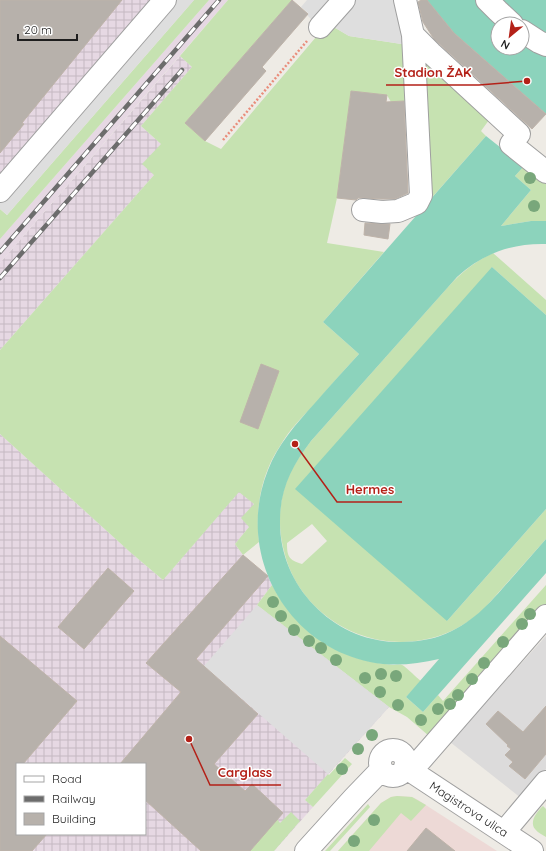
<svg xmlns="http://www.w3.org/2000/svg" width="546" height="851" font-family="Quicksand,sans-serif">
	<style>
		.residential { fill: #dcdbdb }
		.commercial { fill: #edd9d6 }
		.industrial { fill: url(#industrial-grid); fill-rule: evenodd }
		.railway { fill: #e6d8e3 }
		.grass { fill: #c6e2b1; fill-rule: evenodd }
		.pitch { fill: #8cd3bc; fill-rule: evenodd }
		.parking { fill: #dedede }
		.building { fill: #b7b1ab; stroke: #beb3a9 }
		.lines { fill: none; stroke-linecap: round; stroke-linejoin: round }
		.minor-casing { stroke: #9f9f9f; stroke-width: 24 }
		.path { stroke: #e98d7b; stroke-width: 2.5; stroke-dasharray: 2 2; stroke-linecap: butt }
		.minor { stroke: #fff; stroke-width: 22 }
		.rail-casing { stroke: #6c6c6c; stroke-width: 4.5 }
		.rail { stroke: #fff; stroke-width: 3; stroke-dasharray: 9; stroke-linecap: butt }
		.tree { fill: #79a77b }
		.labels { text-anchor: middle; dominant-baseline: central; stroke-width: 3; stroke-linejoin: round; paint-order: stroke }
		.street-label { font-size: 12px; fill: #1e1e1e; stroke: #fff }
		.leader { fill: none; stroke: #b42118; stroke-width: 1.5 }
		.callout-dot { fill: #b42118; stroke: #fff; stroke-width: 1.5 }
		.callout-label { font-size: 13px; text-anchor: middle; font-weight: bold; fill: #b42118; stroke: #fff; stroke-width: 3; stroke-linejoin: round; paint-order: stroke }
	</style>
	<defs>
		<pattern id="industrial-grid" width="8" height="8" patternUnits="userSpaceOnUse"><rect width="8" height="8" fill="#e6d8e3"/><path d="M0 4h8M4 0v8" fill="none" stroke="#c5b9c2"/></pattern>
	</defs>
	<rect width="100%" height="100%" fill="#eeebe5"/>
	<path class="residential" d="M 546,636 L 546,769 L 521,798 L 450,742 Z"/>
	<path class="commercial" d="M 397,796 L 412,797 L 418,800 L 497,851 L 338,851 L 381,803 L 391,797 Z"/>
	<path class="industrial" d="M 0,0 L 194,0 L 0,209 Z
		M 180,56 L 192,67 L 141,126 L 161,144 L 154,175 L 0,350 L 0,263 Z
		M 0,434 L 130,552 L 163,580 L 239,491 L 254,504 L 249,527 L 235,544 L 243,555 L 268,576 L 272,585 L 257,605 L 389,707 L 305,800 L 313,807 L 274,851 L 0,851 ZM 17,764 L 145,764 L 145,834 L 17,834 Z"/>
	<path class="railway" d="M 209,0 L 228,0 L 0,263 L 0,239 Z"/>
	<path class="grass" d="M 194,0 L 209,0 L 0,239 L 0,209 L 7,215 Z
		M 228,0 L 292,0 L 185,123 L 205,141 L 221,149 L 322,30 L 332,26 L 349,36 L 408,45 L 406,101 L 391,102 L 387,95 L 351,91 L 337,198 L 327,243 L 384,252 L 323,322 L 359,354 C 344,370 329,387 315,404 C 302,417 289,430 280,446 C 261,474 255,509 259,542 L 243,555 L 235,544 L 249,527 L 241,518 L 254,504 L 239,492 L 163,580 L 130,552 L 0,434 L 0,350 L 154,175 L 142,164 L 161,144 L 141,126 L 192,67 L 180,56 Z
		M 422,58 L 489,120 L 481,131 L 486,136 L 428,202 Z
		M 524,166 L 546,184 L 546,221 L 531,221 L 501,226 L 531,190 L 515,176 Z
		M 493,253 L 546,300 L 546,315 L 492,267 L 447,621 L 546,509 L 546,539 L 483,610 C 467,624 448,635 427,639 C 366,653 301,615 285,555 C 278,531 278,506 286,483 C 292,467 301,454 311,441 L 448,287 C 461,273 475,261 493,253 ZM 312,524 L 327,541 L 302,564 C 289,560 287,557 287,543 Z
		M 272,585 C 293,624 325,651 368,661 C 376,663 385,664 393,665 C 395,665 400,664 402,665 C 405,666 417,678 421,681 L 406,697 L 423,712 L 438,695 L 443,701 L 546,585 L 546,604 L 429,736 L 407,717 L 389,707 L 257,605 Z
		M 345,758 L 352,764 L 313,807 L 305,800 L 328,774 L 329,775 Z
		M 397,796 L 412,797 L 426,805 L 411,821 L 401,813 L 369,851 L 338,851 L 381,803 L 391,797 Z
		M 368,804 L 370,807 L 330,851 L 325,851 Z
		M 543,806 L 546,809 L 546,837 C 543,835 538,833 535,829 C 529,822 537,811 543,806 Z
		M 291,812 L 300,821 L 274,851 L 250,851 L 277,819 L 280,823 Z"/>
	<path class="pitch" d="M 427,0 L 546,0 L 546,114 L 454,33 ZM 498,24 L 522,24 L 522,48 L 498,48 Z
		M 486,136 L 524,166 L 515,176 L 531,190 L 501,226 L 531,221 L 546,221 L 546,244 C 512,243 482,254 457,277 L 311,441 C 292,466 280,489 280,521 C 279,585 332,640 395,642 C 410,642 426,641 440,636 C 472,624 488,605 510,580 C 522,566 534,553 546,539 L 546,573 L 423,712 L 406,697 L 439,659 C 416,664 394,667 370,662 C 284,644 235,551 268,470 C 278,444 296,424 315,403 C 329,387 344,370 359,354 L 323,322 Z
		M 492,267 L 546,315 L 546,509 L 447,621 L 295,489 Z"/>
	<path class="parking" d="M 174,0 L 194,0 L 7,215 L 0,209 L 0,201 Z
		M 307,0 L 397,0 L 408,45 L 349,36 L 332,26 L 322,30 L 307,15 L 308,13 L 301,7 Z
		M 257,605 L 389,707 L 328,774 L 204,666 Z"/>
	<path class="building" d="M 0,0 L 122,0 L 22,123 L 24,124 L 0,153 Z
		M 292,0 L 308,14 L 262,67 L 266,71 L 205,141 L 185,123 Z
		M 421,0 L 427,0 L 454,33 L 546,114 L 532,129 L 434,39 L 423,22 L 418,2 Z
		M 351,91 L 387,95 L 386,102 L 404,101 L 408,193 L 395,199 L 382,199 L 364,198 L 358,198 L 356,200 L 337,198 Z
		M 365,223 L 381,224 L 390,224 L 388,239 L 364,235 Z
		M 261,364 L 279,371 L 258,429 L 240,422 Z
		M 243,555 L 268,576 L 196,659 L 258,714 L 214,764 L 245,791 L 252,784 L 283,813 L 250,851 L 201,851 L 145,800 L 145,764 L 120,764 L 181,692 L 146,663 Z
		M 108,568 L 134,591 L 84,649 L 58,627 Z
		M 0,636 L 77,701 L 23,764 L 17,764 L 17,834 L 47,834 L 32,851 L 0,851 Z
		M 546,706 L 546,754 L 525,779 L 509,766 L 513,762 L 505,755 L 511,749 L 507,746 L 508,745 L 486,724 L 498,711 L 523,732 Z
		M 426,828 L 455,851 L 407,851 Z"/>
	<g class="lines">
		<defs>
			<path id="minor" d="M 487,0 L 498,11 L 512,24
				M 320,27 L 344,0
				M 522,31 L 539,42 L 546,45
				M 413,35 L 431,53 L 519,134 L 511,144 L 546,172
				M 0,191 L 165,0
				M 363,210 L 382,212 L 398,211 L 417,203 L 421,195 L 413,35 L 405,0
				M380 763a13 13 0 1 1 26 0a13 13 0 1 1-26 0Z
				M 405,767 L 532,851
				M 411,771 L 546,616
				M 504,832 L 546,782
				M 306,851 L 354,798 L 381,770"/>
		</defs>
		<use href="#minor" class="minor-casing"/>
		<path class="path" d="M 223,140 L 307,41"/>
		<use href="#minor" class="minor"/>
		<defs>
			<path id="rail" d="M 0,252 L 219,0
				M 0,278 L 182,70"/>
		</defs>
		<use href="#rail" class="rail-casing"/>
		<use href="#rail" class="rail"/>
	</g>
	<g class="tree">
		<circle cx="530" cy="178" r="6"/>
		<circle cx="534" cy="206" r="6"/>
		<circle cx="273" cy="602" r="6"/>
		<circle cx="530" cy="614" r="6"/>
		<circle cx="281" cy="616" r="6"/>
		<circle cx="522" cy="624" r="6"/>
		<circle cx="294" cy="630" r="6"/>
		<circle cx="309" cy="641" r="6"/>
		<circle cx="503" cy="642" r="6"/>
		<circle cx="321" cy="648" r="6"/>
		<circle cx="336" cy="660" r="6"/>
		<circle cx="484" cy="663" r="6"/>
		<circle cx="381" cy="674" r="6"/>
		<circle cx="396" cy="676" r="6"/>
		<circle cx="365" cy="678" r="6"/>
		<circle cx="472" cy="679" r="6"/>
		<circle cx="380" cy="692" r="6"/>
		<circle cx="458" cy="695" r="6"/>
		<circle cx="450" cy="704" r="6"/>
		<circle cx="398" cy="705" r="6"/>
		<circle cx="438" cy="709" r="6"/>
		<circle cx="421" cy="720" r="6"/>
		<circle cx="372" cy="735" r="6"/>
		<circle cx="358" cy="749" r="6"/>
		<circle cx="342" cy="769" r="6"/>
		<circle cx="374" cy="820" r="6"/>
		<circle cx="354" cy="841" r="6"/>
	</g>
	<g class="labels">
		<g class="street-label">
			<text transform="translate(469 809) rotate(33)">Magistrova ulica</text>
		</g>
	</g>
	<path class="leader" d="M527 81L479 85H386M295 444L337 502H402M189 739L210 785H281"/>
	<g class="callout-dot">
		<circle cx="527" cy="81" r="4"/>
		<circle cx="295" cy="444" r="4"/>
		<circle cx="189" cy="739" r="4"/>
	</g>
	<g class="callout-label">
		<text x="433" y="77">Stadion ŽAK</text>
		<text x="370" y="494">Hermes</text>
		<text x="245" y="777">Carglass</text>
	</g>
	<rect x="16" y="763" width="130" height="72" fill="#ffffff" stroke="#a5a5a5"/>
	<rect x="24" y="776" width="20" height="6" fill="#ffffff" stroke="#a5a5a5"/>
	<text x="52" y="783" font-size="12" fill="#1e1e1e">Road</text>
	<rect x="24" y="796" width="20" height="6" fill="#6c6c6c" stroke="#a5a5a5"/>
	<text x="52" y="803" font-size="12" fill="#1e1e1e">Railway</text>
	<rect x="24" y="813" width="20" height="12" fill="#b7b1ab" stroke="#a5a5a5"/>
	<text x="52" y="823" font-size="12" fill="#1e1e1e">Building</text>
	<g transform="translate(510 36) rotate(209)"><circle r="19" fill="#ffffff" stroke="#a5a5a5"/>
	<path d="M0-3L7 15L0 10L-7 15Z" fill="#b42118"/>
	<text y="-6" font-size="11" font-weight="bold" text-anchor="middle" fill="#1e1e1e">N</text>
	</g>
	<path d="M18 34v6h59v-6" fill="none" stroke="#1e1e1e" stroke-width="2"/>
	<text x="24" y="34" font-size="12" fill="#1e1e1e" stroke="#ffffff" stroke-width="3" paint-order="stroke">20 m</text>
</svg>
